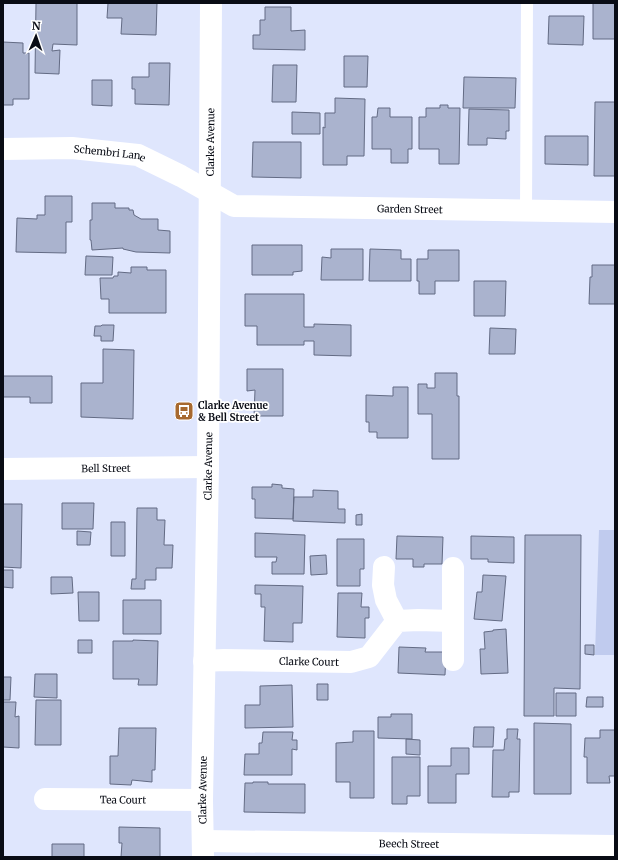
<svg xmlns="http://www.w3.org/2000/svg" width="618" height="860" font-family="Merriweather,serif">
	<style>
		.green { fill: #c0cbee }
		.building { fill: #aab3ce; stroke: #636b84 }
		.lines { fill: none; stroke-linecap: round; stroke-linejoin: round }
		.service { stroke: #fff; stroke-width: 12 }
		.minor { stroke: #fff; stroke-width: 22 }
		.labels { text-anchor: middle; dominant-baseline: central; stroke-width: 3.5; stroke-linejoin: round; paint-order: stroke }
		.street-label { font-size: 10px; fill: #090c15; stroke: #fff }
		.poi-label { font-size: 10px; font-weight: bold; fill: #090c15; stroke: #fff; text-anchor: start }
	</style>
	<rect width="100%" height="100%" fill="#dfe6fd"/>
	<path class="green" d="M 599,530 L 615,530 L 615,655 L 595,655 Z"/>
	<path class="building" d="M 36,3 L 77,3 L 77,45 L 53,44 L 52,51 L 60,50 L 59,74 L 35,73 Z
		M 108,3 L 157,3 L 156,35 L 121,34 L 122,18 L 107,18 Z
		M 593,3 L 615,3 L 615,39 L 593,39 Z
		M 265,7 L 291,7 L 291,31 L 305,30 L 305,50 L 253,49 L 253,35 L 260,35 L 260,20 L 265,20 Z
		M 549,16 L 584,16 L 583,45 L 548,44 Z
		M 3,42 L 23,43 L 23,53 L 29,53 L 29,99 L 13,99 L 13,105 L 3,105 Z
		M 344,56 L 368,56 L 367,87 L 344,87 Z
		M 149,63 L 170,63 L 169,105 L 135,104 L 135,89 L 132,89 L 132,77 L 149,77 Z
		M 273,65 L 297,65 L 296,102 L 272,102 Z
		M 464,77 L 516,78 L 515,108 L 463,108 Z
		M 92,80 L 112,80 L 112,106 L 92,105 Z
		M 335,98 L 365,99 L 364,156 L 347,156 L 347,165 L 323,165 L 323,127 L 325,128 L 325,113 L 335,113 Z
		M 595,102 L 615,102 L 615,176 L 594,176 Z
		M 440,105 L 448,105 L 448,108 L 460,108 L 459,164 L 439,164 L 439,149 L 419,149 L 419,117 L 426,117 L 426,108 L 440,108 Z
		M 378,108 L 390,108 L 390,117 L 412,117 L 412,149 L 408,149 L 408,163 L 391,163 L 391,149 L 372,149 L 372,117 L 377,117 Z
		M 469,109 L 509,110 L 509,131 L 506,131 L 506,139 L 487,138 L 487,145 L 468,145 Z
		M 292,112 L 320,113 L 320,134 L 292,134 Z
		M 545,136 L 588,136 L 588,165 L 545,164 Z
		M 253,142 L 301,142 L 301,178 L 252,177 Z
		M 45,196 L 72,196 L 72,222 L 66,222 L 66,253 L 16,252 L 17,218 L 37,219 L 37,215 L 45,215 Z
		M 92,203 L 115,203 L 115,208 L 129,208 L 129,210 L 133,210 L 134,215 L 141,219 L 158,219 L 158,230 L 170,231 L 170,253 L 136,252 L 123,249 L 123,248 L 92,250 L 91,240 L 90,240 L 90,220 L 92,220 Z
		M 252,245 L 302,245 L 302,271 L 293,272 L 293,275 L 252,275 Z
		M 331,249 L 363,249 L 363,280 L 321,280 L 322,257 L 331,258 Z
		M 370,249 L 401,250 L 401,259 L 411,259 L 411,281 L 369,281 Z
		M 428,250 L 459,250 L 459,281 L 435,281 L 435,294 L 419,294 L 419,281 L 417,281 L 417,259 L 428,259 Z
		M 86,256 L 113,257 L 112,275 L 85,275 Z
		M 592,265 L 615,265 L 615,304 L 589,304 L 590,277 L 592,277 Z
		M 131,267 L 147,267 L 147,270 L 166,270 L 166,313 L 109,313 L 109,299 L 101,299 L 100,278 L 113,278 L 114,276 L 118,276 L 118,272 L 131,273 Z
		M 474,281 L 506,281 L 505,316 L 474,316 Z
		M 245,294 L 304,294 L 304,327 L 314,327 L 314,324 L 351,325 L 351,356 L 314,355 L 314,341 L 304,341 L 304,345 L 257,345 L 257,326 L 245,326 Z
		M 102,325 L 114,325 L 113,341 L 101,341 L 101,336 L 94,336 L 95,326 L 101,326 Z
		M 490,328 L 516,329 L 515,354 L 489,354 Z
		M 103,349 L 134,350 L 133,419 L 81,417 L 81,383 L 103,383 Z
		M 247,369 L 283,369 L 283,416 L 254,416 L 255,390 L 247,391 Z
		M 435,373 L 457,373 L 457,396 L 459,396 L 459,459 L 432,459 L 432,414 L 418,414 L 418,384 L 427,384 L 427,388 L 435,388 Z
		M 3,376 L 52,376 L 52,403 L 30,403 L 30,397 L 3,397 Z
		M 393,387 L 408,387 L 408,438 L 377,438 L 377,432 L 369,432 L 369,422 L 366,422 L 366,395 L 393,396 Z
		M 272,484 L 282,485 L 282,488 L 294,489 L 293,519 L 255,518 L 255,499 L 252,499 L 252,487 L 272,487 Z
		M 313,490 L 338,491 L 338,509 L 345,509 L 345,523 L 293,521 L 294,497 L 313,497 Z
		M 62,503 L 94,503 L 93,529 L 62,529 Z
		M 3,504 L 22,504 L 21,568 L 3,567 Z
		M 137,508 L 157,508 L 157,520 L 165,520 L 164,545 L 173,545 L 172,568 L 156,568 L 156,580 L 145,580 L 145,589 L 131,589 L 132,579 L 136,579 Z
		M 362,514 L 362,525 L 356,525 L 356,515 Z
		M 111,522 L 125,522 L 125,556 L 111,556 Z
		M 77,531 L 91,532 L 90,545 L 77,545 Z
		M 255,533 L 305,535 L 304,574 L 272,574 L 272,562 L 276,562 L 277,557 L 255,557 Z
		M 525,535 L 581,535 L 580,689 L 554,688 L 554,716 L 524,716 Z
		M 397,536 L 443,537 L 442,564 L 424,564 L 424,567 L 413,567 L 413,559 L 396,559 Z
		M 471,536 L 514,537 L 514,563 L 488,562 L 488,559 L 471,559 Z
		M 337,539 L 364,539 L 364,569 L 360,569 L 360,586 L 337,586 Z
		M 326,555 L 327,574 L 311,575 L 310,556 Z
		M 3,570 L 13,570 L 13,588 L 3,587 Z
		M 483,575 L 506,576 L 502,621 L 474,619 L 477,592 L 482,592 Z
		M 51,577 L 72,577 L 73,593 L 51,594 Z
		M 255,585 L 303,586 L 302,623 L 293,623 L 293,642 L 264,641 L 265,607 L 261,607 L 261,594 L 255,594 Z
		M 78,592 L 99,592 L 99,621 L 79,621 Z
		M 338,593 L 362,593 L 361,607 L 369,607 L 369,618 L 365,618 L 365,638 L 337,637 Z
		M 123,600 L 161,600 L 161,634 L 123,634 Z
		M 506,629 L 508,673 L 481,674 L 480,649 L 485,649 L 484,632 L 493,631 L 493,630 Z
		M 78,640 L 92,640 L 92,653 L 78,653 Z
		M 133,640 L 158,641 L 157,685 L 138,685 L 139,679 L 113,679 L 113,641 L 133,641 Z
		M 585,645 L 594,645 L 594,655 L 585,654 Z
		M 399,647 L 426,648 L 425,652 L 446,652 L 445,675 L 398,673 Z
		M 35,674 L 57,674 L 57,698 L 34,697 Z
		M 3,677 L 11,677 L 10,700 L 3,700 Z
		M 317,684 L 328,684 L 328,700 L 317,700 Z
		M 292,685 L 293,727 L 245,728 L 245,705 L 260,705 L 260,686 Z
		M 556,693 L 576,693 L 576,716 L 556,716 Z
		M 587,697 L 603,697 L 603,707 L 586,707 Z
		M 36,700 L 61,700 L 61,745 L 35,745 Z
		M 3,702 L 16,702 L 15,717 L 19,716 L 19,748 L 3,747 Z
		M 391,714 L 412,714 L 412,739 L 378,738 L 378,717 L 391,717 Z
		M 534,723 L 571,724 L 571,794 L 534,794 Z
		M 474,727 L 494,727 L 493,747 L 473,747 Z
		M 119,728 L 156,728 L 155,770 L 152,770 L 152,782 L 132,780 L 131,785 L 110,784 L 110,756 L 118,756 Z
		M 507,729 L 518,729 L 517,739 L 520,739 L 519,792 L 509,792 L 509,797 L 492,797 L 493,750 L 504,750 L 505,739 L 507,739 Z
		M 600,730 L 615,730 L 615,776 L 609,776 L 610,783 L 587,783 L 587,757 L 584,757 L 585,738 L 600,738 Z
		M 353,731 L 374,731 L 374,798 L 350,798 L 350,782 L 336,782 L 336,743 L 353,742 Z
		M 263,732 L 293,732 L 292,740 L 297,740 L 297,750 L 292,749 L 292,775 L 244,775 L 245,754 L 259,754 L 259,743 L 262,743 Z
		M 406,739 L 420,740 L 420,755 L 406,754 Z
		M 451,748 L 469,748 L 469,774 L 456,774 L 456,803 L 428,803 L 428,766 L 451,766 Z
		M 392,757 L 420,757 L 420,796 L 407,796 L 407,804 L 392,804 Z
		M 253,782 L 268,782 L 268,784 L 305,784 L 305,813 L 244,812 L 245,783 L 253,783 Z
		M 119,827 L 160,828 L 160,857 L 121,857 L 122,843 L 119,843 Z
		M 52,844 L 84,844 L 84,857 L 52,857 Z"/>
	<g class="lines">
		<path class="service" d="M 526,210 L 527,3"/>
		<g class="minor">
			<path id="s1" d="M 3,149 L 72,148 L 138,155 L 181,176 L 234,206 L 615,212"/>
			<path id="s2" d="M 3,469 L 208,467"/>
			<path d="M 384,567 L 383,585 L 386,600 L 397,621"/>
			<path d="M 453,568 L 453,660"/>
			<path id="s3" d="M 204,661 L 224,660 L 351,662 L 369,657 L 397,621 L 418,620 L 453,621"/>
			<path id="s4" d="M 45,799 L 202,800"/>
			<path id="s5" d="M 203,841 L 615,846"/>
			<path id="s6" d="M 203,857 L 202,800 L 208,467 L 211,3"/>
		</g>
	</g>
	<defs>
		<symbol id="bus-square" viewBox="-11 -11 22 22"><rect x="-9" y="-9" width="18" height="18" rx="4" fill="#a7692f" stroke="#fff"/><path d="M-5-6H5V4H4V6H2V4H-2V6H-4V4H-5ZM-3.5-4V0h7V-4ZM-3.5 1.2v1.5H-2V1.2ZM2 1.2v1.5H3.5V1.2Z" fill="#fff"/></symbol>
	</defs>
	<g fill-rule="evenodd">
		<use href="#bus-square" x="173" y="400" width="22" height="22"/>
	</g>
	<g class="labels">
		<g class="street-label">
			<text stroke="none"><textPath href="#s6" startOffset="715">Clarke Avenue</textPath></text>
			<text stroke="none"><textPath href="#s1" startOffset="107">Schembri Lane</textPath></text>
			<text stroke="none"><textPath href="#s1" startOffset="420">Garden Street</textPath></text>
			<text stroke="none"><textPath href="#s6" startOffset="391">Clarke Avenue</textPath></text>
			<text stroke="none"><textPath href="#s2" startOffset="103">Bell Street</textPath></text>
			<text stroke="none"><textPath href="#s3" startOffset="105">Clarke Court</textPath></text>
			<text stroke="none"><textPath href="#s6" startOffset="67">Clarke Avenue</textPath></text>
			<text stroke="none"><textPath href="#s4" startOffset="78">Tea Court</textPath></text>
			<text stroke="none"><textPath href="#s5" startOffset="206">Beech Street</textPath></text>
		</g>
		<g class="poi-label">
			<text x="198" y="405">Clarke Avenue<tspan x="198" dy="12">&amp; Bell Street</tspan></text>
		</g>
	</g>
	<rect width="618" height="860" fill="none" stroke="#090c15" stroke-width="8"/>
	<g transform="translate(36 36) rotate(2)" stroke="#ffffff" stroke-width="3" paint-order="stroke">
	<path d="M0-3L7 15L0 10L-7 15Z" fill="#090c15"/>
	<text y="-6" font-size="11" font-weight="bold" text-anchor="middle" fill="#090c15">N</text>
	</g>
</svg>
